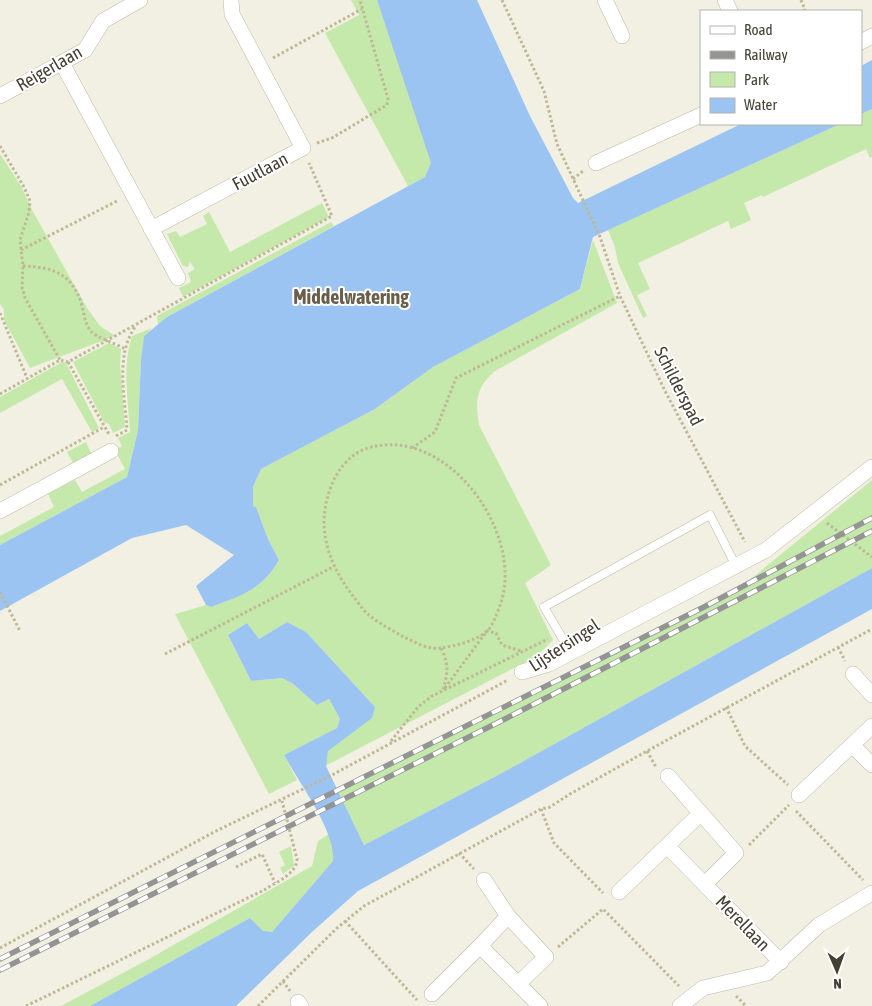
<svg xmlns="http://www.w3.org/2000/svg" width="872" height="1006" font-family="'Asap Condensed',sans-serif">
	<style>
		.green { fill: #c4e9aa }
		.water { fill: #9cc4f3 }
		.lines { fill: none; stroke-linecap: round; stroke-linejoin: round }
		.lane-casing { stroke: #beb9a6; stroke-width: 9 }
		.street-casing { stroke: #beb9a6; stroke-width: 16 }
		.path { stroke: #c0b796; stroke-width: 3; stroke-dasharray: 2.5 2.5; stroke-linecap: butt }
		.lane { stroke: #fff; stroke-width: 8 }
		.street { stroke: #fff; stroke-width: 15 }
		.rail-casing { stroke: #949494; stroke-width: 5.5 }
		.rail { stroke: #fff; stroke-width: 4; stroke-dasharray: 11; stroke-linecap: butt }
		.labels { text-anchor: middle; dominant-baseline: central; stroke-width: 4; stroke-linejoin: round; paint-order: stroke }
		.street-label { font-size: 18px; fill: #444033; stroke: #fff }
		.quarter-label { font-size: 20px; font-weight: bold; fill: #685f4a; stroke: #fff }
	</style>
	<rect width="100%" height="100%" fill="#f2f0e3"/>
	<path class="green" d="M 351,0 L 377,0 L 427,145 L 432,163 L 425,177 L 408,186 L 325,33 L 359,15 Z
		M 872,109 L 872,157 L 870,158 L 866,149 L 763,197 L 762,195 L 744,203 L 751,220 L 731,229 L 728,221 L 638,263 L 650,289 L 637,295 L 647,316 L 643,318 L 618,263 L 615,247 L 608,230 L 840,124 L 861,124 L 861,114 Z
		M 0,154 L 21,186 L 32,210 L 87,308 L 100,326 L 115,336 L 30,368 L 4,320 L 4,310 L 0,304 Z
		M 322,203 L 329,217 L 183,297 L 179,288 L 191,282 L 188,273 L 195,269 L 190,262 L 188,267 L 183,266 L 167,234 L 176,231 L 180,237 L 207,224 L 203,216 L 209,212 L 230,252 Z
		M 331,222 L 334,226 L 167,317 L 158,325 L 157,316 Z
		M 593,240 L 617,303 L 495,371 C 476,387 475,401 479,425 L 551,565 L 525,583 L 553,640 L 537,656 L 325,766 L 328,751 L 375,707 L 306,632 L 287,622 L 259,639 L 247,623 L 228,635 L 251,681 L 282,678 L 293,684 L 317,705 L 329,699 L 340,719 L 337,728 L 284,755 L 297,780 L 269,794 L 175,614 L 206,605 L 211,607 C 241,596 263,589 279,560 L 268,539 L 256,507 L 253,506 L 253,487 L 261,469 L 375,409 L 433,367 L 580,289 Z
		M 152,328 L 144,337 L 141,360 L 138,430 L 127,477 L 0,545 L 0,536 L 54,507 L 48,494 L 75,480 L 82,492 L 125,469 L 115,450 L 122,446 L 118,438 L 130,432 C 128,400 122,367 132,336 Z
		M 109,343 L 121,349 L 120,364 L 125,427 L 113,433 L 109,424 L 104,422 L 73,362 Z
		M 62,362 L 66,363 L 99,428 L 92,432 L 62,379 L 0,413 L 0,397 Z
		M 86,442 L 91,453 L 73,463 L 67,452 Z
		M 872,480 L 872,568 L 502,773 L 364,845 L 337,789 L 747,582 Z
		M 329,834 L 334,851 L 333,861 L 272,932 L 263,932 L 250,918 L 90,1006 L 61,1006 L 149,959 L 312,866 L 318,841 Z
		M 291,846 L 294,866 L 283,874 L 280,868 L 285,865 L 279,852 Z"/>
	<path class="water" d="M 377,0 L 477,0 L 530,116 L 573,198 L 578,203 L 741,124 L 840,124 L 593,237 L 580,289 L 433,367 L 375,409 L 261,469 L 253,487 L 253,506 L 256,507 L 268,539 L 279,560 C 263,589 241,596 211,607 L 206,605 L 196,586 L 234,555 L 186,525 L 132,538 L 0,611 L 0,545 L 127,477 L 138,430 L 141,360 L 144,336 L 167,317 L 425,177 L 431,163 Z
		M 872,60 L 872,109 L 861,114 L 861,66 Z
		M 872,568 L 872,609 L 358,891 L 312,932 L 236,1006 L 90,1006 L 250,918 L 263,931 L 272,932 L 333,861 C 336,831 299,783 284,755 L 337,728 L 340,719 L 329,699 L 317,705 L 293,684 L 282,678 L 251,681 L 228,635 L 247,623 L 259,639 L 287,622 L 306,632 L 375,707 L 372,718 L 328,751 L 326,766 L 364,845 L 502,773 Z"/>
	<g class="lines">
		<defs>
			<path id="lane" d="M 571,653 L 544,607 L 710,515 L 736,566"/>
			<path id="street" d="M 605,0 L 622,36
				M 725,0 L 730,11
				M 861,42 L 872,36
				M 62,63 L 178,278
				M 0,96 L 85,50 L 103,21 L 140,0
				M 596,163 L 701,115
				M 151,229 L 303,148 L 232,14 L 231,0
				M 0,511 L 111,451
				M 522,672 L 549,664 L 766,550 L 872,467
				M 853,674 L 872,695
				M 872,726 L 852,745 L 872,765
				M 668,776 L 736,853 L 705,884
				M 799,795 L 852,745
				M 667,846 L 781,962
				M 484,880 L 508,916
				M 619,892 L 701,813
				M 480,946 L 508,916 L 546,957 L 518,984
				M 432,994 L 480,946 L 540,1006
				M 298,1002 L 301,1006
				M 680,1006 L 703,988 L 767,973 L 819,925 L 872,893"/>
		</defs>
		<use href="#lane" class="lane-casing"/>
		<use href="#street" class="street-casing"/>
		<path class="path" d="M 502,0 L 544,91 L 557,144 L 600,237 L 620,296 L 665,391 L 745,542
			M 801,0 L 805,10 L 802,11
			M 273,58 L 362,9
			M 317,143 L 332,138 L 387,105 L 388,99 L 360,0
			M 0,146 L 24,187 L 30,201 L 29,212 L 20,240 L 23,266 L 22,287 L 25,298 L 60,360
			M 573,179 L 583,171
			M 21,250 L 119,200
			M 23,266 C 52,267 71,273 81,302 C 84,312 84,323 91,331 C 95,337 115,343 125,349
			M 0,313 L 27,378
			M 68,362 L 110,436
			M 0,394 L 60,360 L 68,362 L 332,216 L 309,163
			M 116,436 L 127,430 C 125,397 115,356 135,327
			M 412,448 L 435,432 L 456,378 L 620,296
			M 0,485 L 104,427
			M 827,523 L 872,557
			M 0,592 L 20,631
			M 838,647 L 845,661
			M 441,648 C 428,650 414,642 402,636 C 392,630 380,624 370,616 C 363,611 358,602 353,596 C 327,562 315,525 332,484 C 339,468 351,453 368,448 C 448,424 528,537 499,608 C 496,615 493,626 487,631 C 476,641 455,646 441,648 C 449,664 448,673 443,690
			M 165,654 L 333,567
			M 445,688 L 487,631 L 496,633 L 502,645 L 521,651
			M 726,707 L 745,746 L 788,785
			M 391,741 L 418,707 L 432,696 L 548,639
			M 647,751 L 656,767
			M 541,809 L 554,843 L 603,893
			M 796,811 L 863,880
			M 749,845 L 789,805
			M 459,853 L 474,869
			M 236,867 L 262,854 L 275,883
			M 345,921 L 417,1000
			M 558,947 L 603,909 L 679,986
			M 0,948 L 216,831 L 332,775 L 508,680
			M 283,981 L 290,991
			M 736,996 L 746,1006
			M 26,1006 L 264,890 C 276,882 297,874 297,859 L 282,801
			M 258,1006 L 337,928 L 364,906 L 541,809 L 550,807 L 570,794 L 647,751 L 872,629"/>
		<use href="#lane" class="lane"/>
		<use href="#street" class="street"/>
		<defs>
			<path id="rail" d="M 0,959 L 704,607 L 872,518
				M 0,970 L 501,721 L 872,531"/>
		</defs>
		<use href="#rail" class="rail-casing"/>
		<use href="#rail" class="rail"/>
	</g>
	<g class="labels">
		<g class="street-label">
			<text transform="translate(49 68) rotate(-30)">Reigerlaan</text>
			<text transform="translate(260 171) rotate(-28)">Fuutlaan</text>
			<text transform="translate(679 386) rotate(63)">Schilderspad</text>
			<text transform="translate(564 645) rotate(-33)">Lijstersingel</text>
			<text transform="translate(743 923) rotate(46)">Merellaan</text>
		</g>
		<g class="quarter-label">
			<text x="351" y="296">Middelwatering</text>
		</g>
	</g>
	<rect x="700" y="10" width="162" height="115" fill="#ffffff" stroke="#b4b3ad"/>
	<rect x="710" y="26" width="25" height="8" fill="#ffffff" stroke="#b4b3ad"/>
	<text x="744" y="35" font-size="15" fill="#444033">Road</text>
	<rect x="710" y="51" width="25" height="8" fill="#949494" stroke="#b4b3ad"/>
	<text x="744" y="60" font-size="15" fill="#444033">Railway</text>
	<rect x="710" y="72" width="25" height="15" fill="#c4e9aa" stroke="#b4b3ad"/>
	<text x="744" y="85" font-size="15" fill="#444033">Park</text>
	<rect x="710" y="98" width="25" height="15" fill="#9cc4f3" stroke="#b4b3ad"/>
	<text x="744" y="110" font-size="15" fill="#444033">Water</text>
	<g transform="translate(837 971) rotate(178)" stroke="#ffffff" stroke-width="4" paint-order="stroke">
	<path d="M0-4L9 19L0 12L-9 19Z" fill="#444033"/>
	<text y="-8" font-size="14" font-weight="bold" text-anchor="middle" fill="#444033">N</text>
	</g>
</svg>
